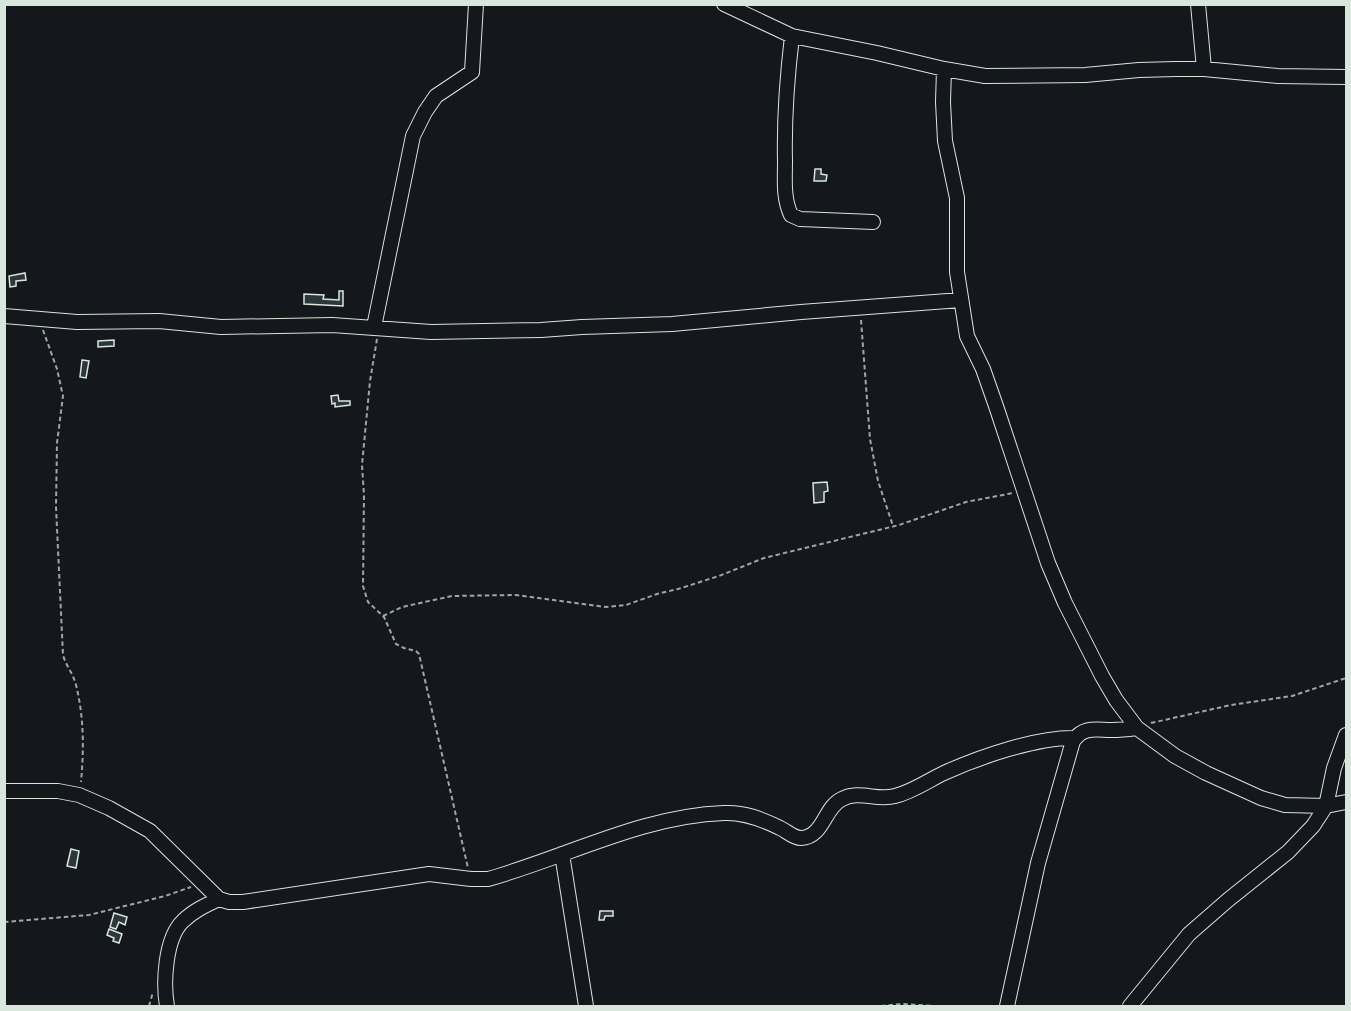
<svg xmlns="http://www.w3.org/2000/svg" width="1351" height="1011" font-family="Poppins,sans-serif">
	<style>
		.building { fill: #2c363c; stroke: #d8e6dc; stroke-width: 1.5 }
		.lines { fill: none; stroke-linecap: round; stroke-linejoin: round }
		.minor-casing { stroke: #d8e6dc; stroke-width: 16 }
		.path { stroke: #9da8a2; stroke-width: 2; stroke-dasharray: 4.5 3; stroke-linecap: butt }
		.minor { stroke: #14181c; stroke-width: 14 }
	</style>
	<rect width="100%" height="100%" fill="#14181c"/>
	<path class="building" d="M 815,169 L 821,169 L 821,174 L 827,175 L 826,181 L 814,181 Z
		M 25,273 L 26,280 L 16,281 L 16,286 L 10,287 L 9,276 Z
		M 339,291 L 343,291 L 343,306 L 304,304 L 304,294 L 324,295 L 323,299 L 339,300 Z
		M 114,340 L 114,346 L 98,347 L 98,341 Z
		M 82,360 L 89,361 L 86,378 L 80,377 Z
		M 338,395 L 339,401 L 350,401 L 350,405 L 335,407 L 335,403 L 332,404 L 331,396 Z
		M 827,482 L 828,491 L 824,492 L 824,502 L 814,503 L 813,483 Z
		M 71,849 L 79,851 L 76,868 L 67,866 Z
		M 600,911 L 613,911 L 613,916 L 605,916 L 604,920 L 599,920 Z
		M 114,913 L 127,917 L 125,925 L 119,922 L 116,929 L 110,927 Z
		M 109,929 L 122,934 L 119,943 L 113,941 L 114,938 L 107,935 Z"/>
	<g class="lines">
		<defs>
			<path id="minor" d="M 724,4 L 792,36 L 877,53 L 944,69 L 985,76 L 1085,75 L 1139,70 L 1176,69 L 1204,69 L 1278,76 L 1346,77
				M 1198,4 L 1204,69
				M 792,36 C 787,78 784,119 785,161 C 785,179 783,198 791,215 L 800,219 L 873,222
				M 944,69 L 943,102 L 945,141 L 957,198 L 957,272 L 967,336 L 983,369 L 996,406 L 1048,563 L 1065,603 L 1102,676 L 1116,700 L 1137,728 L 1175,756 L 1206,773 L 1261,798 L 1285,805 L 1326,806 L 1346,802
				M 4,316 L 77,322 L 159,321 L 221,327 L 332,325 L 431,332 L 541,330 L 582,327 L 672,324 L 801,312 L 961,300
				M 374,327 L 413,136 L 425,112 L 436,96 L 472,72 L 476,4
				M 4,791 L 58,791 L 79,795 L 109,808 L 150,831 L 219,899 L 229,902 L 243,902 L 429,874 L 471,879 L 488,879 C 567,857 641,816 724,813 C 744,812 762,819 780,828 C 787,831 793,838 801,838 C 824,837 824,807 842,799 C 859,790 877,801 895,796 C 912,792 929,780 944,773 C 979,757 1037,737 1075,738
				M 562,854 L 586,1006
				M 167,1006 C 163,983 165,938 183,921 C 193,911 206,905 219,899
				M 1007,1006 L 1038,863 L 1073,741 C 1084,726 1095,730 1112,730 C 1121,730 1129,729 1137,728
				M 1130,1006 L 1189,934 L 1228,900 L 1288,852 L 1313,826 L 1326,806 L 1334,768 L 1346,735"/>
		</defs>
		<use href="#minor" class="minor-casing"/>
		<path class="path" d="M 861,320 L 870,439 L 878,481 L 893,526
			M 43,330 L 57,369 L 63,396 L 57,443 L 56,507 L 63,655 C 66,666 73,673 76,685 C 84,717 84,749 81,782
			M 377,339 L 370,381 L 362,465 L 364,495 L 363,586 L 368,602 L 384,617 L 396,644 L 404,648 L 416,651 L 419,654 L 468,868
			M 383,616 L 402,607 L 452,596 L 516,595 L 605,607 L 626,605 L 657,594 L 678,589 L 719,576 L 764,558 L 899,525 L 966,502 L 1013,493
			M 1151,723 L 1231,705 L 1292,696 L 1346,678
			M 4,922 L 89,915 L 165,896 L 191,887
			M 149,1006 L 153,992
			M 881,1006 L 902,1004 L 934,1006"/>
		<use href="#minor" class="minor"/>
	</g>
	<rect width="1351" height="1011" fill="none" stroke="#d8e6dc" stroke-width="12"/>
</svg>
